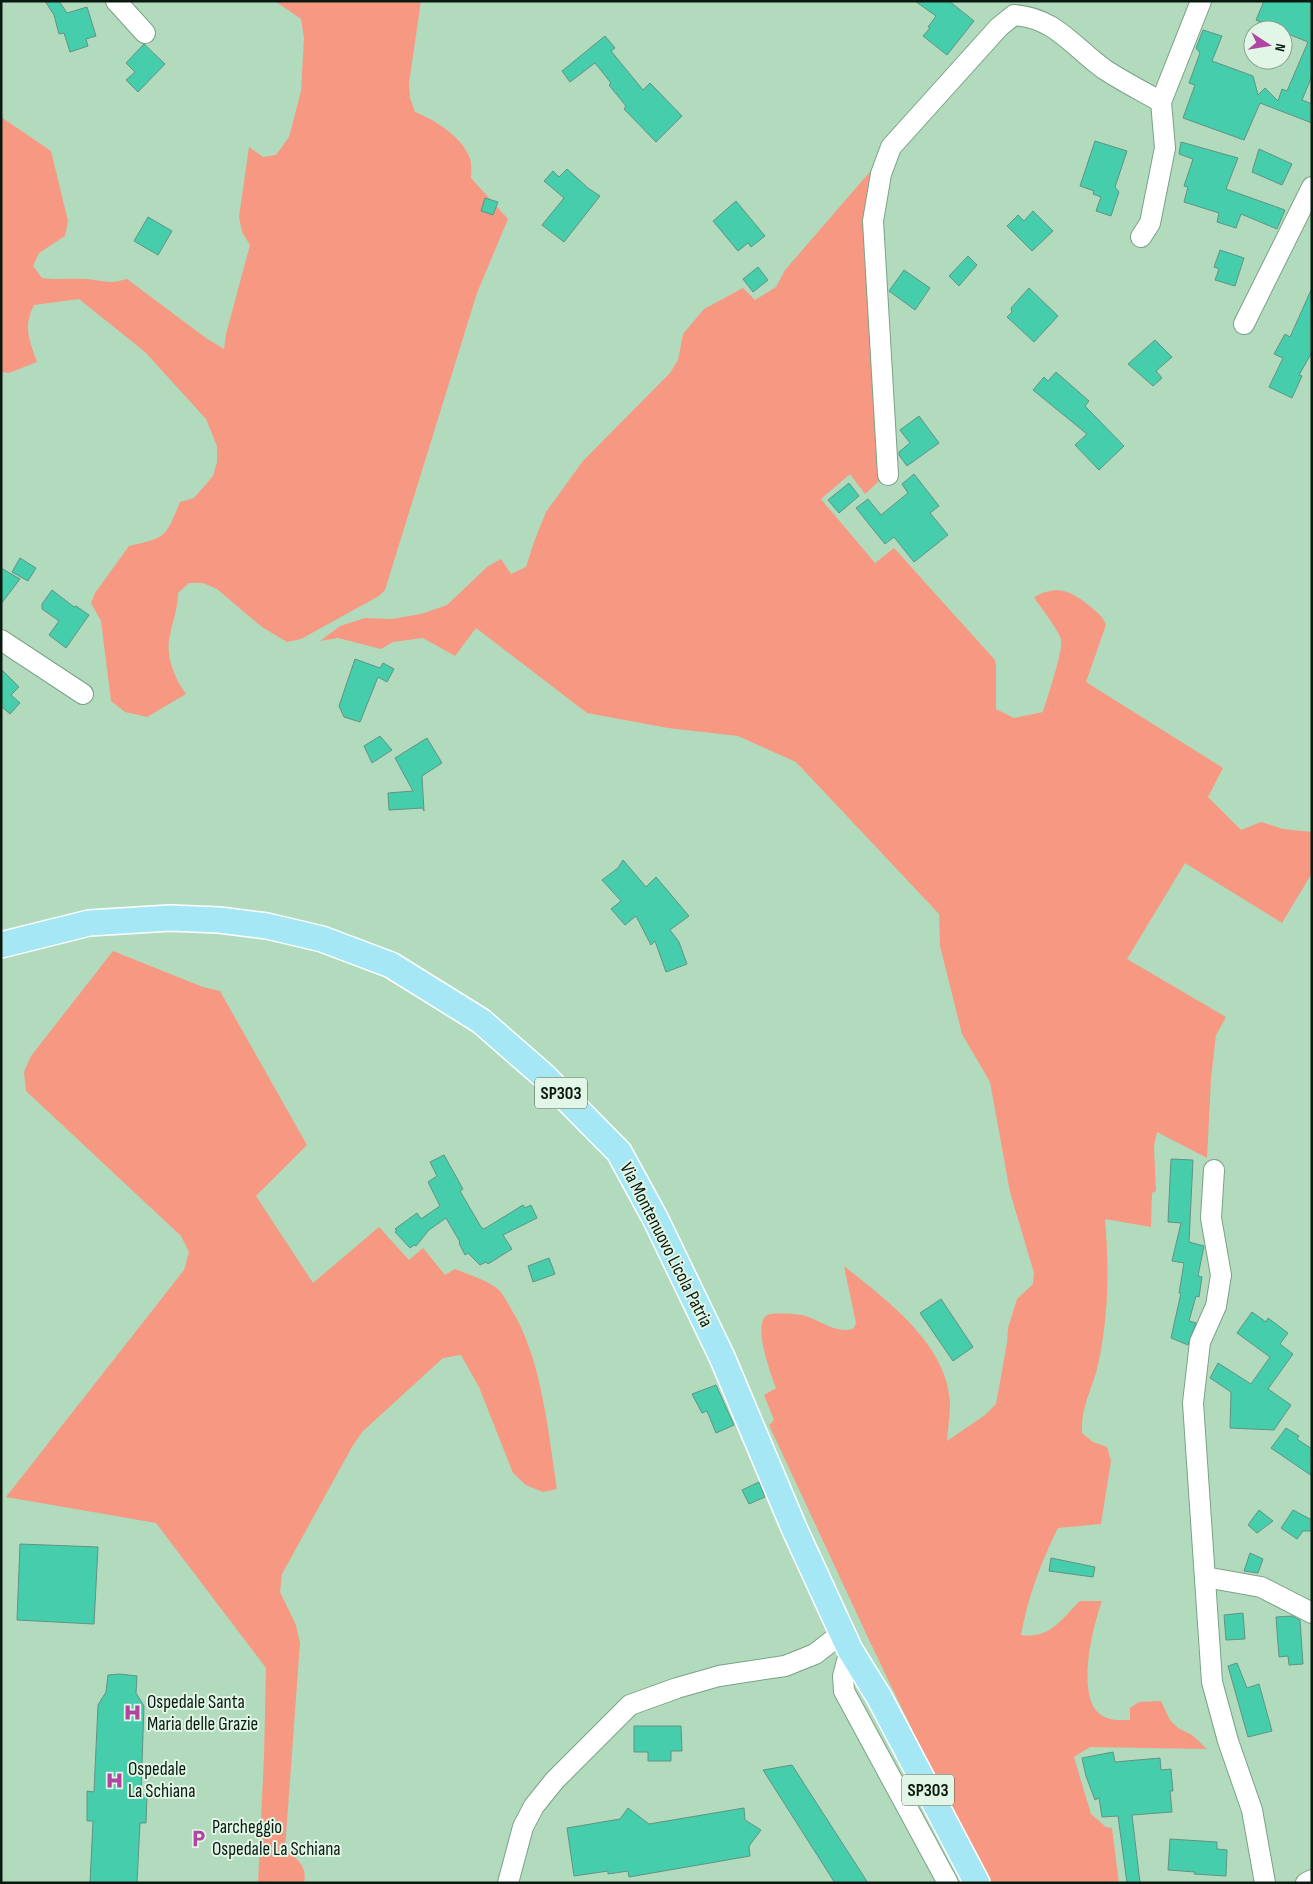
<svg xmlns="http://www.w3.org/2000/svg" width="1313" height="1884" font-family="'Sofia Sans Condensed',sans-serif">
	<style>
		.green { fill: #f69882 }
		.building { fill: #46cdac; stroke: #619384 }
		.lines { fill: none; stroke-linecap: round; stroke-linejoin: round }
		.minor-casing { stroke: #7aa286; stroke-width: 22 }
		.major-casing { stroke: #fff; stroke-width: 28 }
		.minor { stroke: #fff; stroke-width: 20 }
		.major { stroke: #a5e7f5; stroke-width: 25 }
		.labels { text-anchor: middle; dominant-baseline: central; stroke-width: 4; stroke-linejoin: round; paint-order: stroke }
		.shield { fill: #e1f6e6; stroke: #4b5c50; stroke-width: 1 }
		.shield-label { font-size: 18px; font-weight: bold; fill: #0b1a10 }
		.street-label { font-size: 19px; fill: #0b1a10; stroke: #e1f6e6 }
		.poi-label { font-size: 19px; fill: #0b1a10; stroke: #e1f6e6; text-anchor: start }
	</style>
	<rect width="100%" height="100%" fill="#b2dbbd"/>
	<path class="green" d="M 275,1 L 421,1 L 409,83 L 410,98 L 415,112 C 434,119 464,138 470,159 C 472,164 471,173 471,178 L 508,219 L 477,293 L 385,590 L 379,596 L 301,639 L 287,642 L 262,627 L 217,589 L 203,583 L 189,583 L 178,593 C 178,609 173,619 170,635 C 165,655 174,678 186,694 L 147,717 L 125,712 L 111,701 L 101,621 L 91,603 L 95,593 L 129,546 C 167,537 165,538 180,502 L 194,498 L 213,476 L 217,462 L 217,446 L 206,419 L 145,352 L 79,299 L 34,305 C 23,327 29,339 37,362 L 9,373 L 1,372 L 1,117 L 51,151 L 68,221 L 65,236 L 39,253 L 33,266 L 42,278 C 57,280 70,278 85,279 C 104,280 107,285 127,279 L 206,338 L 224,349 L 226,334 L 250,245 L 242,232 L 239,217 L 249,147 L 263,157 L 276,155 L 289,137 L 301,91 L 304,38 L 301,19 Z
		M 875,166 L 867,213 L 878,482 L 865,494 L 850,474 L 821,499 L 875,563 L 894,548 L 995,660 L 996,665 L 996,709 L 1014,718 L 1043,712 C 1047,698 1063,653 1061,640 C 1059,630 1040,607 1034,597 C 1058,584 1071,591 1091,607 C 1098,613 1103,617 1106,625 L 1086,682 L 1223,768 L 1208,797 L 1241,830 L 1261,822 L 1283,829 L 1312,832 L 1312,873 L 1282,923 L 1185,863 L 1127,959 L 1226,1017 L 1216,1035 L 1211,1079 L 1207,1158 L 1157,1132 L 1154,1146 L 1156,1191 L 1152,1193 L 1151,1227 L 1105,1219 C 1109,1268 1109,1311 1099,1360 C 1094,1387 1081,1404 1082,1433 L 1093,1442 L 1107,1447 L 1111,1461 L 1101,1524 L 1058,1528 C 1041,1562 1028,1597 1021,1635 C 1051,1639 1060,1620 1080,1601 L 1102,1601 C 1093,1625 1075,1698 1101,1715 C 1110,1721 1120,1720 1130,1720 L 1130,1708 L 1139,1702 L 1161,1701 L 1170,1720 L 1178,1728 L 1192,1735 L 1207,1749 L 1090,1747 L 1074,1757 L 1091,1814 L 1106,1827 L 1112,1828 L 1119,1883 L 986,1883 L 870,1642 L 769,1425 L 774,1420 L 764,1395 L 776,1388 C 771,1375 752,1324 767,1315 C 773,1312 796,1314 802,1315 C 819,1319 835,1334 853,1329 L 856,1323 L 844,1266 C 885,1299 948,1344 950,1403 C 950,1415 948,1429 947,1441 L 985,1415 L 996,1404 L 1007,1343 L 1008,1328 L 1017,1299 L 1033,1284 L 1034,1273 L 1010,1192 L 990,1082 L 962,1034 L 940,946 L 939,914 L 796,762 L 738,736 L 668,728 L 587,713 L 476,628 L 455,656 L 423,638 L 393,642 L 381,649 L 338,638 L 320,641 L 340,626 L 365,618 L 392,619 L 421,614 L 447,605 L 487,567 L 501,559 L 511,574 L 526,567 L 534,542 L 546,512 L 583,461 L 670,373 L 678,360 L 683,334 L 704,309 L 743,288 L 755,300 L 776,287 L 785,270 Z
		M 113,951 L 203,987 L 220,991 L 307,1145 L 256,1196 L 313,1283 L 379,1227 L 409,1260 L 423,1248 L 445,1275 L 455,1269 C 469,1275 488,1280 500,1291 C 504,1296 507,1302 510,1307 C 542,1357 548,1432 557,1489 L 543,1492 L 526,1485 L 513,1473 L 479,1387 L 461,1355 L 443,1358 L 362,1432 L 352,1447 L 282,1574 L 280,1592 L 296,1625 L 300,1643 L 285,1849 C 296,1858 308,1866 304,1883 L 258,1883 L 264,1757 L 266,1668 L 156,1523 L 6,1497 L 184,1270 L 189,1252 L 181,1236 L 26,1091 L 24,1072 L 31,1056 Z"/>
	<path class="building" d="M 45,1 L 59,1 L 67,13 L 87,7 L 96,36 L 86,39 L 88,46 L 70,52 L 64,33 L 59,34 L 54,15 Z
		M 915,1 L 949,1 L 974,21 L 947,55 L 923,36 L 930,28 L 928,27 L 936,16 Z
		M 1264,1 L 1312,1 L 1312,76 L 1302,100 L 1312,104 L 1312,123 L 1260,103 L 1244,140 L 1183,118 L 1195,85 L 1189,83 L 1200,53 L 1196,48 L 1203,30 L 1222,36 L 1212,61 L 1253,76 L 1258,95 L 1265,88 L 1278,101 L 1282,89 L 1287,91 L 1308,42 L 1283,32 L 1283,30 L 1279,30 L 1256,20 Z
		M 605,36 L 615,48 L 611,51 L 643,90 L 650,83 L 682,116 L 656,142 L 624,109 L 626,106 L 609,85 L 611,83 L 595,63 L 570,82 L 562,71 Z
		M 144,44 L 165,64 L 138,92 L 126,80 L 135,72 L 126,63 Z
		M 1095,141 L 1127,151 L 1115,187 L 1119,192 L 1111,216 L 1096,211 L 1101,197 L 1093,194 L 1094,191 L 1080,186 Z
		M 1181,142 L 1238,158 L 1226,189 L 1285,210 L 1277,229 L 1241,214 L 1236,228 L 1217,222 L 1219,213 L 1184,202 L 1188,187 L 1184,186 L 1193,159 L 1179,154 Z
		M 1259,149 L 1292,164 L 1282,185 L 1252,172 Z
		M 567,169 L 588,188 L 600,196 L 564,242 L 542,225 L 564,198 L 544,181 L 553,171 L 559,177 Z
		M 485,198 L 498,202 L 493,215 L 481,211 Z
		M 736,201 L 765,236 L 751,247 L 748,243 L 738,251 L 713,221 Z
		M 1033,211 L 1053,231 L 1032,251 L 1007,226 L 1018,215 L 1024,221 Z
		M 148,217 L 172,231 L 158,255 L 134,241 Z
		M 1220,250 L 1244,258 L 1235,286 L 1215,280 L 1219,269 L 1214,267 Z
		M 968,256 L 977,265 L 959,286 L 949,276 Z
		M 758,267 L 768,280 L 753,292 L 743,279 Z
		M 904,270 L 930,288 L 915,310 L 889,291 Z
		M 1029,288 L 1058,316 L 1034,342 L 1007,317 L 1012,312 L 1011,308 Z
		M 1312,288 L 1312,352 L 1299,375 L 1302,376 L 1292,398 L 1269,387 L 1283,358 L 1274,354 L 1285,334 L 1290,337 Z
		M 1155,340 L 1172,357 L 1156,371 L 1162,378 L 1153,386 L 1128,364 Z
		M 1056,372 L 1089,401 L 1085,406 L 1124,446 L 1099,470 L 1075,445 L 1087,434 L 1033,390 L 1044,377 L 1048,381 Z
		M 919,416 L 939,443 L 907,466 L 899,455 L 899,452 L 910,443 L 900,430 Z
		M 914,474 L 939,506 L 930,513 L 948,535 L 914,562 L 894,537 L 885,544 L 856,508 L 868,499 L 881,515 L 908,493 L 902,484 Z
		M 849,483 L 859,496 L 839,513 L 828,500 Z
		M 20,558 L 36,568 L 28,581 L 12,572 Z
		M 1,568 L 20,579 L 1,604 Z
		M 52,590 L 74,607 L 76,606 L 89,615 L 66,648 L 49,635 L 59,621 L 42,609 L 42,604 Z
		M 355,659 L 380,668 L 383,663 L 394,669 L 387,682 L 378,677 L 360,722 L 344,717 L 339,706 Z
		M 1,669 L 19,687 L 11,695 L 20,703 L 10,714 L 1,706 Z
		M 380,736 L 392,750 L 372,763 L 364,746 Z
		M 427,738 L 442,763 L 422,776 L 424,811 L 423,808 L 389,810 L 388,793 L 413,791 L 395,758 Z
		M 623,860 L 646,887 L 656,877 L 689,916 L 670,930 L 679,942 L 687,964 L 666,972 L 655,941 L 651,945 L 636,916 L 625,925 L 611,909 L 621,901 L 602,880 L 618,868 Z
		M 444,1155 L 463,1189 L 460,1191 L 481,1227 L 484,1229 L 523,1205 L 525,1208 L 531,1205 L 537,1218 L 503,1235 L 512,1249 L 488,1264 L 486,1262 L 480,1265 L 468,1253 L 465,1255 L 459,1243 L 460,1242 L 446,1218 L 429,1230 L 416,1246 L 414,1245 L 410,1248 L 395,1232 L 397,1230 L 395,1229 L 417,1213 L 421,1219 L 440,1206 L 428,1182 L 437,1176 L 430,1162 Z
		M 1171,1159 L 1193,1160 L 1189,1242 L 1204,1246 L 1198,1276 L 1202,1277 L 1199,1297 L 1196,1296 L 1189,1321 L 1196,1323 L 1188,1345 L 1171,1338 L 1181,1293 L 1179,1293 L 1184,1263 L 1172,1261 L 1181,1223 L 1168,1222 Z
		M 549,1258 L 555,1274 L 533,1282 L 528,1266 Z
		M 941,1299 L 973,1347 L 953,1361 L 920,1313 Z
		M 1252,1312 L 1266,1322 L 1268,1318 L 1288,1333 L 1280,1344 L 1293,1354 L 1268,1389 L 1291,1405 L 1274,1430 L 1230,1428 L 1231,1392 L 1210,1378 L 1218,1363 L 1251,1384 L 1270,1357 L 1237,1333 Z
		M 716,1385 L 734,1425 L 716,1433 L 707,1411 L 702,1413 L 692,1394 Z
		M 1286,1428 L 1299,1436 L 1297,1439 L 1312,1449 L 1312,1476 L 1271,1448 Z
		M 759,1482 L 765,1497 L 749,1504 L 742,1490 Z
		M 1259,1510 L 1273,1521 L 1257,1533 L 1248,1525 Z
		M 1293,1510 L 1312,1520 L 1312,1531 L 1303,1531 L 1297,1539 L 1281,1528 Z
		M 20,1544 L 98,1547 L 94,1624 L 17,1620 Z
		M 1250,1553 L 1263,1559 L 1258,1573 L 1244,1571 Z
		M 1051,1558 L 1095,1567 L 1093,1577 L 1049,1571 Z
		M 1243,1613 L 1245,1639 L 1226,1640 L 1224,1615 Z
		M 1292,1616 L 1300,1620 L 1303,1664 L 1289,1665 L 1288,1656 L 1279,1657 L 1276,1617 Z
		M 1237,1663 L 1247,1688 L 1259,1684 L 1272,1731 L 1248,1737 L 1228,1666 Z
		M 120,1674 L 137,1676 L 136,1693 L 144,1706 L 141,1794 L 147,1794 L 146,1823 L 140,1823 L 137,1883 L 90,1883 L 93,1821 L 87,1821 L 87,1791 L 94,1792 L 98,1705 L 106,1692 L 108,1675 Z
		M 634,1726 L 681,1726 L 682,1751 L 671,1751 L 671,1761 L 648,1761 L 648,1752 L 634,1752 Z
		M 1113,1752 L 1115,1762 L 1160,1758 L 1161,1770 L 1171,1769 L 1173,1791 L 1170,1791 L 1172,1812 L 1132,1815 L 1140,1883 L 1127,1883 L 1118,1816 L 1102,1817 L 1099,1798 L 1095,1800 L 1086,1776 L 1082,1758 Z
		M 792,1765 L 868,1883 L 835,1883 L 763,1770 Z
		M 628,1808 L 649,1824 L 744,1808 L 745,1820 L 761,1830 L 749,1846 L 750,1856 L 629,1877 L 628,1871 L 608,1874 L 608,1871 L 574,1876 L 567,1828 L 620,1819 Z
		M 1170,1839 L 1217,1842 L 1217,1849 L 1227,1850 L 1226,1876 L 1194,1874 L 1195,1872 L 1168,1870 Z"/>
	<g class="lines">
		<defs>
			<path id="minor" d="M 116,1 L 145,33
				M 1141,237 L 1150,223 L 1165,148 L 1161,102 L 1201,1
				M 1244,324 L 1312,187
				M 888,475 L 873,221 L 881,174 L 891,147 L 999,27 L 1014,15 C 1056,18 1073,47 1104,69 C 1122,81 1142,91 1161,102
				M 1,640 L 83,694
				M 1214,1170 L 1211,1218 L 1221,1275 L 1216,1306 L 1200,1342 L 1193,1403 L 1212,1682 L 1228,1741 L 1252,1810 L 1265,1883
				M 1205,1577 L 1261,1587 L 1312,1613
				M 850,1650 L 843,1676 L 844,1691 L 948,1883
				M 508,1883 L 523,1827 L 534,1806 L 555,1780 L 630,1705 L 677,1688 L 719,1676 L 785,1666 L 815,1654 L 842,1633
				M 1306,1883 L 1312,1880"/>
			<path id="major" d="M 1,945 L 89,923 L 170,918 L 219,920 L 267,926 L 322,939 L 391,965 L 481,1021 L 544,1076 L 619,1152 L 655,1218 L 722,1357 L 794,1528 L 850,1650 L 879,1697 L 977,1883"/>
		</defs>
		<use href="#minor" class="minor-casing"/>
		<use href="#major" class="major-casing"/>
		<use href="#minor" class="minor"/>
		<use href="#major" class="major"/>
	</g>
	<defs>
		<symbol id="hospital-bare" viewBox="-9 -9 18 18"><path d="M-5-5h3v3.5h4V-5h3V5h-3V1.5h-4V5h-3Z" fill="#b244a2" stroke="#e1f6e6" stroke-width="2.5" paint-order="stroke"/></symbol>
		<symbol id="parking-bare" viewBox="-9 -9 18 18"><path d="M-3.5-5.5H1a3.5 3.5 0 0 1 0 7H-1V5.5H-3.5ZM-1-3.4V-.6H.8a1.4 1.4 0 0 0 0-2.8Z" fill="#b244a2" stroke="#e1f6e6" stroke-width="2.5" paint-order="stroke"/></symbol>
	</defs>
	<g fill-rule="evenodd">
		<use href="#hospital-bare" x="120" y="1700" width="25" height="25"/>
		<use href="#hospital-bare" x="102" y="1768" width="25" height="25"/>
		<use href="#parking-bare" x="186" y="1826" width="25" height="25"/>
	</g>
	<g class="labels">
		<g class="shield">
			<rect x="535" y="1077.5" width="52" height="31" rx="4"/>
			<rect x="902" y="1774.5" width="52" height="31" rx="4"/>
		</g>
		<g class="shield-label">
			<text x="561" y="1093">SP303</text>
			<text x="928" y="1790">SP303</text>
		</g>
		<g class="street-label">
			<text transform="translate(666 1245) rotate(63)">Via Montenuovo Licola Patria</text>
		</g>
		<g class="poi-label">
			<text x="147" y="1702">Ospedale Santa<tspan x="147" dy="22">Maria delle Grazie</tspan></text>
			<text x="128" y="1769">Ospedale<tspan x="128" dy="22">La Schiana</tspan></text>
			<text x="212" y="1827">Parcheggio<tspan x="212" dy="22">Ospedale La Schiana</tspan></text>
		</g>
	</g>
	<rect width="1313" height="1884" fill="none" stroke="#0b1a10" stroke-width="5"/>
	<g transform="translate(1268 45) rotate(102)"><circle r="24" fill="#e1f6e6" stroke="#8b9e90"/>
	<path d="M0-4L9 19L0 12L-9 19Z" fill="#b244a2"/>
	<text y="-8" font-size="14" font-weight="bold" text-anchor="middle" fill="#0b1a10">N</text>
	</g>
</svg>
